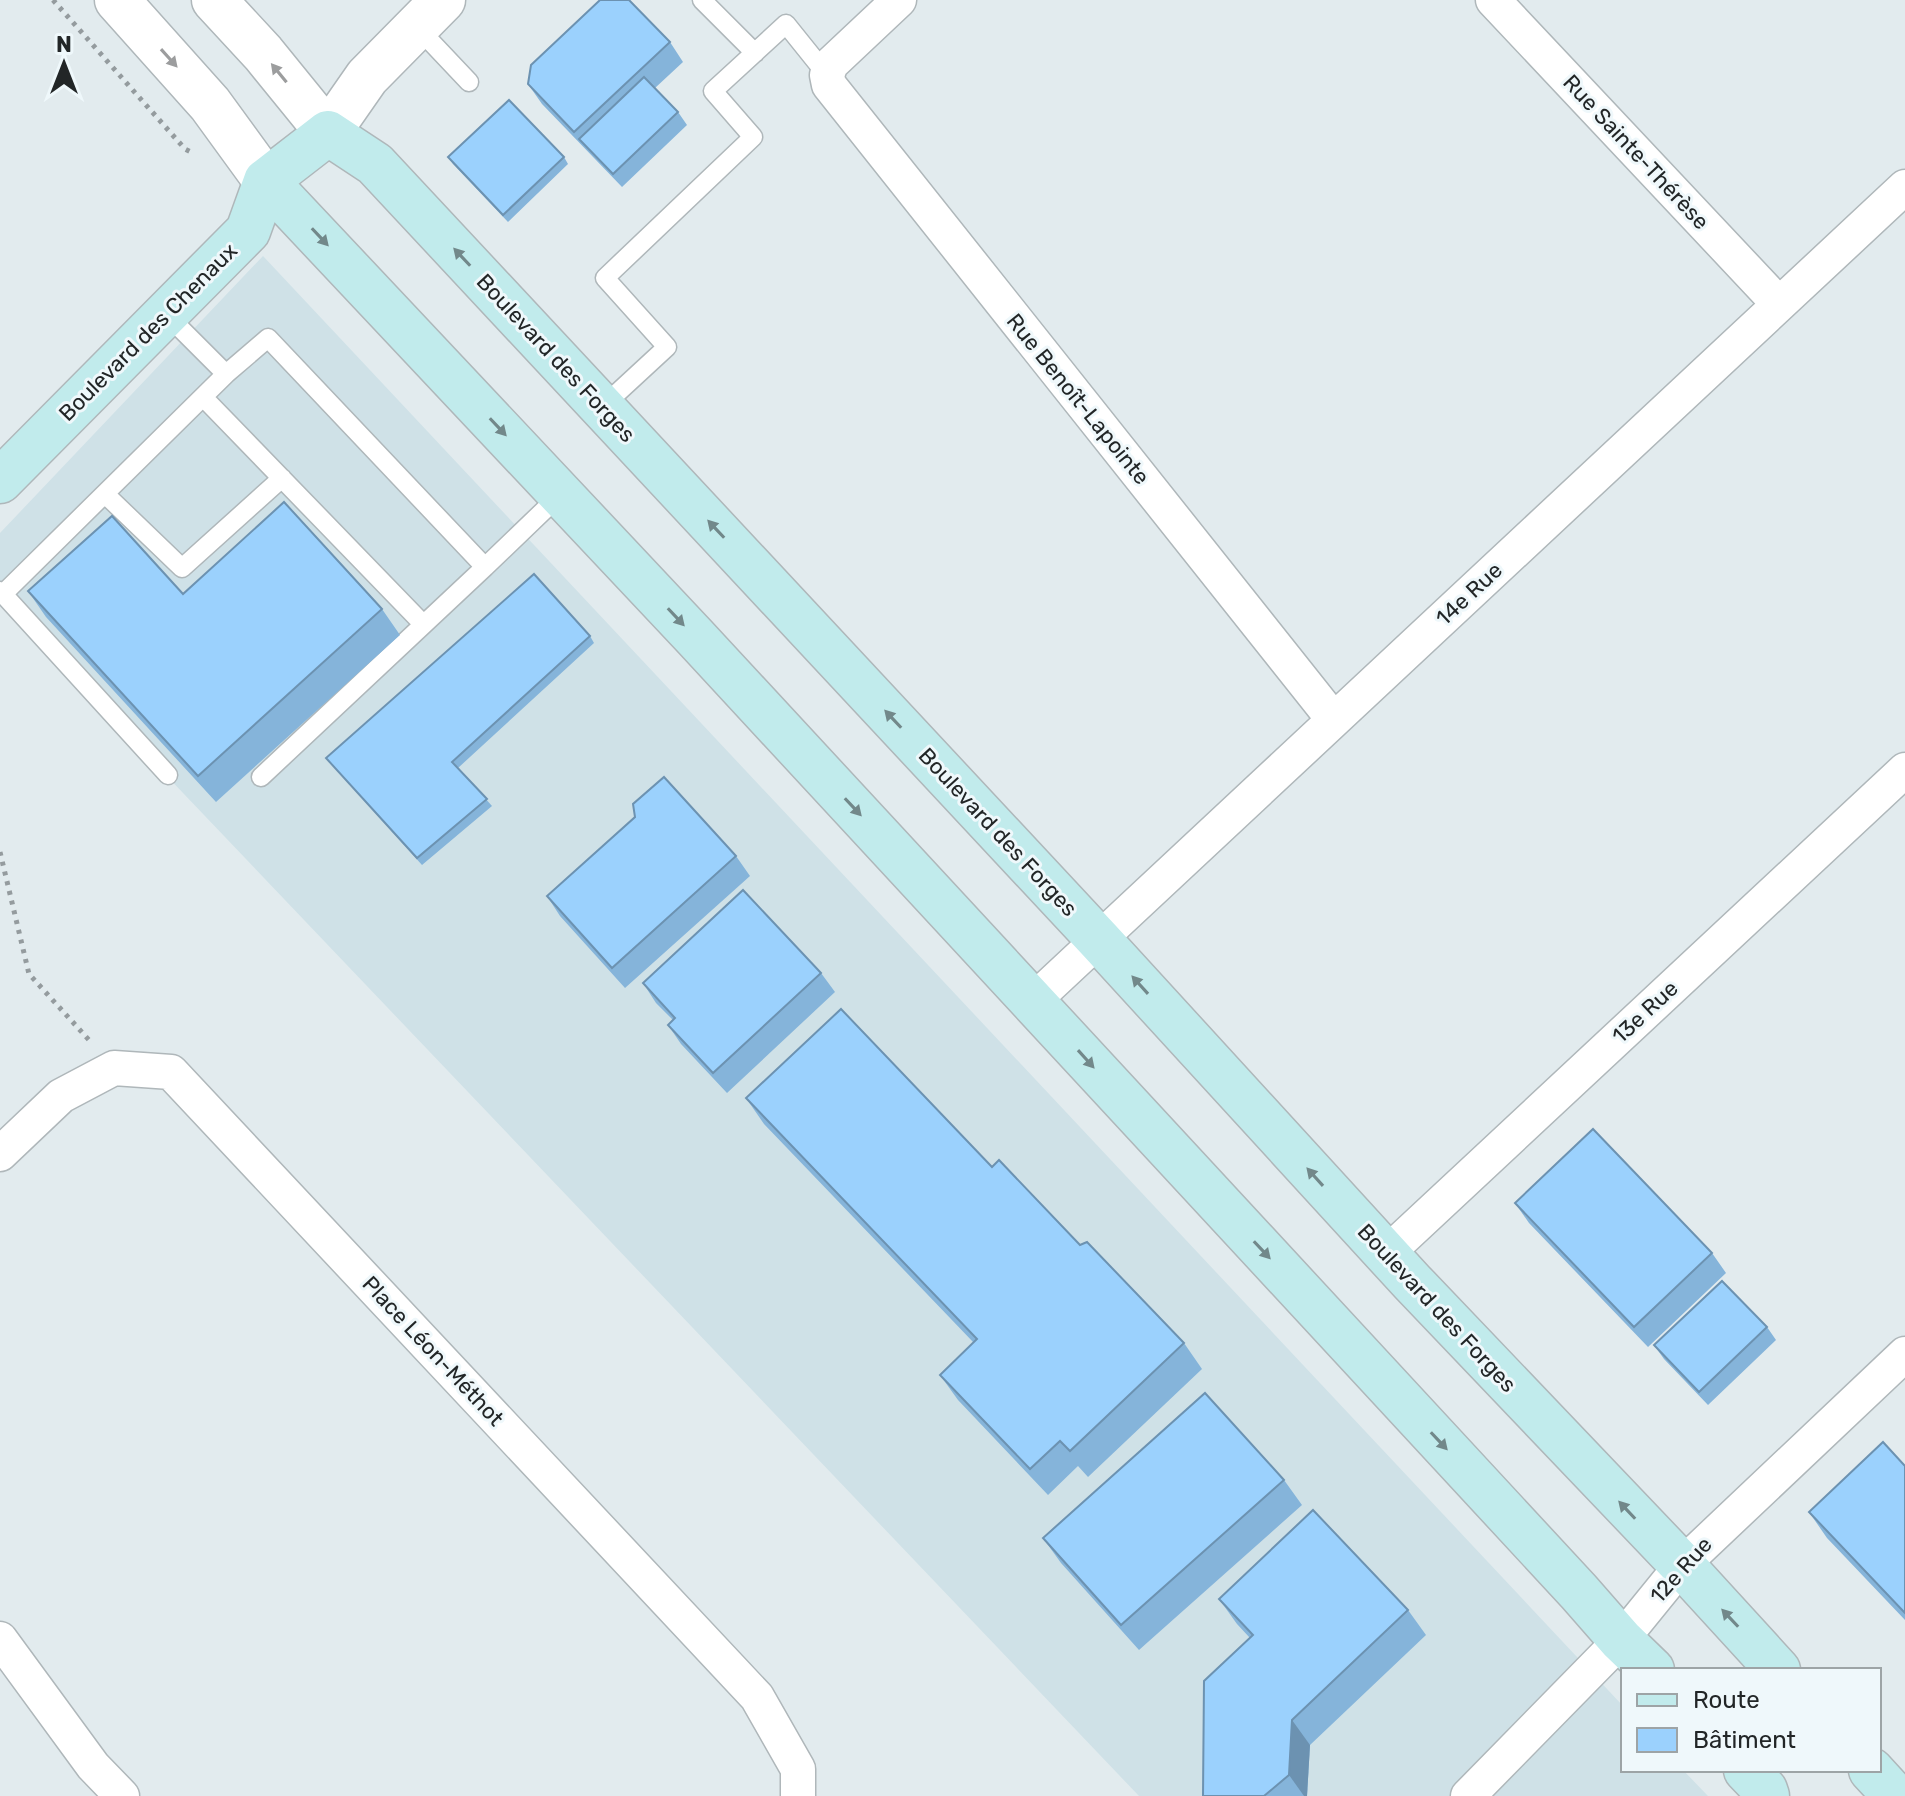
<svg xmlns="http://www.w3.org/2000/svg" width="1905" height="1796" font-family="Rubik,sans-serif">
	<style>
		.built { fill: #cfe1e7 }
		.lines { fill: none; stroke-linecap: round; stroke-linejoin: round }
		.service-casing { stroke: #afb7ba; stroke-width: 21 }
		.minor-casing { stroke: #afb7ba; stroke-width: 37 }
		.tertiary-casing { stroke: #afb7ba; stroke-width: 47 }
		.secondary-casing { stroke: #afb7ba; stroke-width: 47 }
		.path { stroke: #949b9e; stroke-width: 5; stroke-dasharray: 4 6; stroke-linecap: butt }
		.service { stroke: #fff; stroke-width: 18 }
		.minor { stroke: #fff; stroke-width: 34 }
		.tertiary { stroke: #fff; stroke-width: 44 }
		.secondary { stroke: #c1ebec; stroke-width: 44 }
		.wall { fill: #85b4da }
		.shaded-wall { fill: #6c92b1 }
		.building { fill: #9bd1fd; stroke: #6c92b1; stroke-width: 2 }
		.oneway { fill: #9c9d9e }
		.oneway2 { fill: #72888a }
		.labels { text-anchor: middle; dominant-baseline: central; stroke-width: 6; stroke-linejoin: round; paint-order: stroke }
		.street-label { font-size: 22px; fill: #222627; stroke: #eff8fb }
	</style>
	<rect width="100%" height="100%" fill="#e2ebee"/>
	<path class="built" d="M 263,256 L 1623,1706 L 1623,1770 L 1683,1770 L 1708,1796 L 1139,1796 L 0,601 L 0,533 Z"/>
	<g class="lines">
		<defs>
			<path id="service" d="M 702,0 L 755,53
				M 417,27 L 469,82
				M 226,374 L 268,338 L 485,567 L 561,494
				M 203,397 L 423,624
				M 602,407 L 667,347 L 605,278 L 753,137 L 713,91 L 786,24 L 827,75
				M 105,494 L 182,568 L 282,478
				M 0,591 L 3,594 L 226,374 L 166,314
				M 3,594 L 168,775
				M 261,777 L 485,567"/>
			<path id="minor" d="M 899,0 L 831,64 L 827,75 L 829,85 L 1334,720
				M 1493,0 L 1779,304
				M 1033,1001 L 1905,187
				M 0,1154 L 61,1096 L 114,1068 L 171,1072 L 757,1697 L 798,1769 L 798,1796
				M 1386,1254 L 1905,770
				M 0,1639 L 93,1766 L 122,1796
				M 1468,1796 L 1621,1640 L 1682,1565 L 1905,1354"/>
			<path id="tertiary" d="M 117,0 L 210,104 L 266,181
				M 214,0 L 263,53 L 328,133 L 367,77 L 443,0"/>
			<path id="secondary" d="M 266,181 L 695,637 L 1579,1592 L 1621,1640 L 1652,1670
				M 0,481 L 248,231 L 266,181 L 328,133 L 375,164 L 1099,940 L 1412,1282 L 1682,1565 L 1778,1670
				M 1746,1770 L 1765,1790 L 1767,1796
				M 1871,1770 L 1895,1796"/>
		</defs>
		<use href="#service" class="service-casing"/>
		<use href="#minor" class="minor-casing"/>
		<use href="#tertiary" class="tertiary-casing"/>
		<use href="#secondary" class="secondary-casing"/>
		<path class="path" d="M 53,0 L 185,149 L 191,152
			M 0,852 L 29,974 L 89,1040"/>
		<use href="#service" class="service"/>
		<use href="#minor" class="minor"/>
		<use href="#tertiary" class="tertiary"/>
		<use href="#secondary" class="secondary"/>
	</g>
	<path class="wall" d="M 670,42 L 683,62 L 655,88 L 678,112 L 687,125 L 622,187 L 542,104 L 528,84 Z
		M 448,157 L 564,157 L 568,164 L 508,222 L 453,164 Z
		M 28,591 L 183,594 L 382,609 L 400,635 L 216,802 L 46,617 Z
		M 590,636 L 594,643 L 458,768 L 492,806 L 422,865 L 326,758 Z
		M 736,856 L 750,876 L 625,988 L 560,916 L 547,896 Z
		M 821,973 L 835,992 L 727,1093 L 681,1044 L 668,1025 L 673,1020 L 656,1003 L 643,983 Z
		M 746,1098 L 992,1167 L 1080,1245 L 1184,1343 L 1202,1369 L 1088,1477 L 1078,1466 L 1048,1495 L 958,1400 L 940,1375 L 974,1343 L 764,1124 Z
		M 1515,1203 L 1712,1253 L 1726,1273 L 1648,1347 L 1529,1223 Z
		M 1767,1327 L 1776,1340 L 1708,1405 L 1664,1359 L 1654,1345 Z
		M 1905,1466 L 1905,1620 L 1827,1538 L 1809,1512 Z
		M 1284,1480 L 1302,1505 L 1139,1650 L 1061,1563 L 1043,1538 Z
		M 1219,1599 L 1408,1610 L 1426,1635 L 1310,1745 L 1307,1796 L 1203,1796 L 1250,1638 L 1237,1624 Z"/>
	<path class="shaded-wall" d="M 1292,1720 L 1310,1745 L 1307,1796 L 1304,1796 L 1289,1775 Z"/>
	<path class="building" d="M 600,0 L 629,0 L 670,42 L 574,132 L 528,84 L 531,65 Z
		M 644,77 L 678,112 L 613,174 L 579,139 Z
		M 509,100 L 564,157 L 503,215 L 448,157 Z
		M 284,502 L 382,609 L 198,776 L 28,591 L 112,516 L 183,594 Z
		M 534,574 L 590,636 L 452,762 L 487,799 L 417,858 L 326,758 Z
		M 664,777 L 736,856 L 612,968 L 547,896 L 635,817 L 633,804 Z
		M 743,890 L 821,973 L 713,1073 L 668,1025 L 675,1018 L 643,983 Z
		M 841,1009 L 992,1167 L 999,1160 L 1080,1245 L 1087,1242 L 1184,1343 L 1070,1451 L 1060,1441 L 1030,1469 L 940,1375 L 977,1339 L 746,1098 Z
		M 1593,1129 L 1712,1253 L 1634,1327 L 1515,1203 Z
		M 1722,1281 L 1767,1327 L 1699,1392 L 1654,1345 Z
		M 1205,1393 L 1284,1480 L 1121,1625 L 1043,1538 Z
		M 1883,1442 L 1905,1466 L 1905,1613 L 1809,1512 Z
		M 1313,1510 L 1408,1610 L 1292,1720 L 1289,1775 L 1264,1796 L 1203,1796 L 1204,1681 L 1253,1635 L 1219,1599 Z"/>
	<defs><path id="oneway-solid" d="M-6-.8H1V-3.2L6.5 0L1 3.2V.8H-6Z" transform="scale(2)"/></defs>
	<g class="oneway">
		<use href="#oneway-solid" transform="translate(169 58) rotate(48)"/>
		<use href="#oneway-solid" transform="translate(279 73) rotate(-129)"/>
	</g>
	<g class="oneway2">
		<use href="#oneway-solid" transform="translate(320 237) rotate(47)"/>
		<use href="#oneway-solid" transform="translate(462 257) rotate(-133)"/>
		<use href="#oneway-solid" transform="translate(498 427) rotate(47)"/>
		<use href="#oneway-solid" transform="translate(716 529) rotate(-133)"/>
		<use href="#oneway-solid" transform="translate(676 617) rotate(47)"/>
		<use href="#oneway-solid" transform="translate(893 719) rotate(-133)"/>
		<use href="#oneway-solid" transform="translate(853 807) rotate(47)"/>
		<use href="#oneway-solid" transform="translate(1140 985) rotate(-132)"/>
		<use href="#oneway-solid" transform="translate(1086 1059) rotate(48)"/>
		<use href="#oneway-solid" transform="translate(1315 1177) rotate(-132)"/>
		<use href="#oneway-solid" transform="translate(1262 1250) rotate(47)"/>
		<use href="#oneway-solid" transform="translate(1439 1441) rotate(47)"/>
		<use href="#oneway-solid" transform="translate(1627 1510) rotate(-133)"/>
		<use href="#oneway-solid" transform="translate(1730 1618) rotate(-133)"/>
	</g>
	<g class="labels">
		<g class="street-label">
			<text transform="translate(1636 152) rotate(47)">Rue Sainte-Thérèse</text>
			<text transform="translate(148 332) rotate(-45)">Boulevard des Chenaux</text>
			<text transform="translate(556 358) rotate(47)">Boulevard des Forges</text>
			<text transform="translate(1078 399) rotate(51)">Rue Benoît-Lapointe</text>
			<text transform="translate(1469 594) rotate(-43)">14e Rue</text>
			<text transform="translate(998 832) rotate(47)">Boulevard des Forges</text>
			<text transform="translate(1645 1012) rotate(-43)">13e Rue</text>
			<text transform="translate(1437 1308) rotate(47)">Boulevard des Forges</text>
			<text transform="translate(433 1351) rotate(47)">Place Léon-Méthot</text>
			<text transform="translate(1681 1570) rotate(-48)">12e Rue</text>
		</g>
	</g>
	<rect x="1621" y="1668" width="260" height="104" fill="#eff8fb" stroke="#9da4a6" stroke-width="2"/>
	<rect x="1637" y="1694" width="40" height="12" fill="#c1ebec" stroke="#9da4a6" stroke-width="2"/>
	<text x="1693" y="1708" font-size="24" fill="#222627">Route</text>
	<rect x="1637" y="1728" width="40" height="24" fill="#9bd1fd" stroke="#9da4a6" stroke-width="2"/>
	<text x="1693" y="1748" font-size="24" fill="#222627">Bâtiment</text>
	<g transform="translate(64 64)" stroke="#eff8fb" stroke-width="6" paint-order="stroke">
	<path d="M0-6L14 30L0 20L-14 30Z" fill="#222627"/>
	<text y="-12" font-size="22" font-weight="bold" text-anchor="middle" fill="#222627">N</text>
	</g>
</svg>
